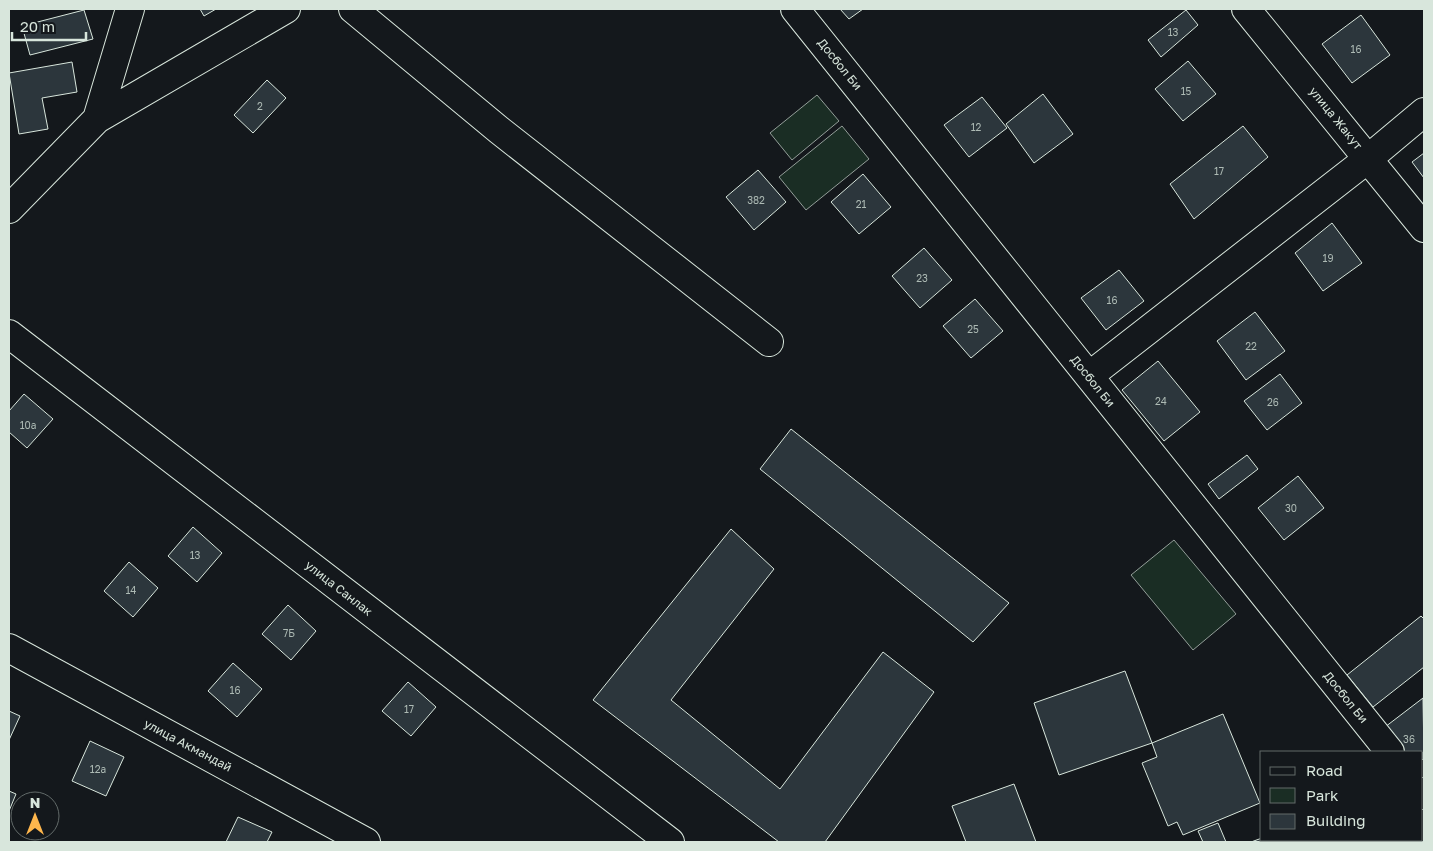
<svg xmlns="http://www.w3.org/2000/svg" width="1433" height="851" font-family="'Golos Text',sans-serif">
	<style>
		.green { fill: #1a2d24; stroke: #939e99 }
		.building { fill: #2c363c; stroke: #d8e6dc }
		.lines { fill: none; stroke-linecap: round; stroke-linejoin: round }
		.minor-casing { stroke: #d8e6dc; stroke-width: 30 }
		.minor { stroke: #14181c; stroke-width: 28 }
		.labels { text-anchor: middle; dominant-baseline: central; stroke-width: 4; stroke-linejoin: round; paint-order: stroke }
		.number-label { font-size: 10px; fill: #adbab4 }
		.street-label { font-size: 12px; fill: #d8e6dc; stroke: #14181c }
	</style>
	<rect width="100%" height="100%" fill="#14181c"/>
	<path class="green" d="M 817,95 L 839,121 L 792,160 L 770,133 Z
		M 842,126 L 869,159 L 806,210 L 779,177 Z
		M 1174,540 L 1236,614 L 1193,650 L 1131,575 Z"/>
	<path class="building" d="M 200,9 L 216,9 L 204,16 Z
		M 840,9 L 863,9 L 849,19 Z
		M 84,10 L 93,39 L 30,55 L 22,26 Z
		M 1186,10 L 1198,25 L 1161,57 L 1148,40 Z
		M 1361,15 L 1390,55 L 1352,83 L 1322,44 Z
		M 1188,61 L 1216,94 L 1183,121 L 1155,89 Z
		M 72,62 L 77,92 L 42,98 L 48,129 L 19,134 L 9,73 Z
		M 267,80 L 286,98 L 253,133 L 234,115 Z
		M 1043,94 L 1073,134 L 1034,163 L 1006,124 Z
		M 982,97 L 1007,128 L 969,157 L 944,125 Z
		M 1243,126 L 1268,157 L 1194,219 L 1170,184 Z
		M 1424,153 L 1424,178 L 1412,162 Z
		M 758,170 L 786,202 L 754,230 L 726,197 Z
		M 863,174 L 891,207 L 859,234 L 831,202 Z
		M 1332,223 L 1362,263 L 1323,291 L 1295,253 Z
		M 924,248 L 952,280 L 920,308 L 892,276 Z
		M 1119,270 L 1144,301 L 1106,330 L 1081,298 Z
		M 975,299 L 1003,331 L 971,358 L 943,326 Z
		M 1255,312 L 1285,351 L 1246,380 L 1217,341 Z
		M 1158,361 L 1200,412 L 1164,441 L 1122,390 Z
		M 1280,374 L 1302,403 L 1267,430 L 1244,401 Z
		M 24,394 L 53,419 L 27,448 L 9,432 L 9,411 Z
		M 791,429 L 1009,603 L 973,642 L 760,469 Z
		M 1247,455 L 1258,469 L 1219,499 L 1208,484 Z
		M 1298,476 L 1324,508 L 1284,540 L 1258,508 Z
		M 193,527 L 222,553 L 197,582 L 168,556 Z
		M 731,529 L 774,569 L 671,700 L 780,789 L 883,652 L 934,692 L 825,842 L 779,842 L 593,700 Z
		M 129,562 L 158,588 L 133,617 L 104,591 Z
		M 288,605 L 316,631 L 291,660 L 262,634 Z
		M 1421,616 L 1424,619 L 1424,667 L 1373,707 L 1347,675 Z
		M 233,663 L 262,689 L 237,717 L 208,691 Z
		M 1125,671 L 1152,743 L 1059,775 L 1034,703 Z
		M 408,682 L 436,707 L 411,736 L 382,711 Z
		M 1423,698 L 1424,758 L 1422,760 L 1422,752 L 1404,752 L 1385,727 Z
		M 9,711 L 20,716 L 9,740 Z
		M 1223,714 L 1260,803 L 1183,835 L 1177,822 L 1168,826 L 1142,763 L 1157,757 L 1152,743 Z
		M 90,741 L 124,757 L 106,796 L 72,781 Z
		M 1014,784 L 1036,842 L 966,842 L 952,806 Z
		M 9,791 L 16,794 L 9,811 Z
		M 238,817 L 272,832 L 267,842 L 226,842 Z
		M 1218,823 L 1226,842 L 1203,842 L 1198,831 Z
		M 1262,838 L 1299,840 L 1300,842 L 1251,842 Z"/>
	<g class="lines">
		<defs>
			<path id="minor" d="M 353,9 L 499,130 L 769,342
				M 795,9 L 1390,752
				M 1246,9 L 1424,228
				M 97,119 L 130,9
				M 9,209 L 97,119 L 286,9
				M 9,334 L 670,842
				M 1089,376 L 1369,158 L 1424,112
				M 9,648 L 366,842
				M 1422,792 L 1424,795"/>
		</defs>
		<use href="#minor" class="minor-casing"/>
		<use href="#minor" class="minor"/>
	</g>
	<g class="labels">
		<g class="number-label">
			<text x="1173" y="32">13</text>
			<text x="1356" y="49">16</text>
			<text x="1186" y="91">15</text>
			<text x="260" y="106">2</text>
			<text x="976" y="127">12</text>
			<text x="1219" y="171">17</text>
			<text x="756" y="200">382</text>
			<text x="861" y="204">21</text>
			<text x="1328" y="258">19</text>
			<text x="922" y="278">23</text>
			<text x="1112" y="300">16</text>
			<text x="973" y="329">25</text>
			<text x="1251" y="346">22</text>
			<text x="1161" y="401">24</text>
			<text x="1273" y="402">26</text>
			<text x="28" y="425">10а</text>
			<text x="1291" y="508">30</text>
			<text x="195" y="555">13</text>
			<text x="131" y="590">14</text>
			<text x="289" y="633">7Б</text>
			<text x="235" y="690">16</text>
			<text x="409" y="709">17</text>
			<text x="1409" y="739">36</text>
			<text x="98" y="769">12а</text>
		</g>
		<g class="street-label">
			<text transform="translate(840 64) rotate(51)">Досбол Би</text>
			<text transform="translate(1336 118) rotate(51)">улица Жакут</text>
			<text transform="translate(1093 381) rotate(51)">Досбол Би</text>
			<text transform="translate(339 588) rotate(38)">улица Санлак</text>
			<text transform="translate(1346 697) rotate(51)">Досбол Би</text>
			<text transform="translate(188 745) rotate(28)">улица Акмандай</text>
		</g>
	</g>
	<rect width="1433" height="851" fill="none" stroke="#d8e6dc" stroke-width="20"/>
	<rect x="1260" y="751" width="162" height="90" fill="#14181c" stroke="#626a69"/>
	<rect x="1270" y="767" width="25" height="8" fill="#14181c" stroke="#626a69"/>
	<text x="1306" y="776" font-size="15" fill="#d8e6dc">Road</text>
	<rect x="1270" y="788" width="25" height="15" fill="#1a2d24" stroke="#626a69"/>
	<text x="1306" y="801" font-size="15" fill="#d8e6dc">Park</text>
	<rect x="1270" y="814" width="25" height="15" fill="#2c363c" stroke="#626a69"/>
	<text x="1306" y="826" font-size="15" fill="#d8e6dc">Building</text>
	<g transform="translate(35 816)"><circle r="24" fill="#14181c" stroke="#626a69"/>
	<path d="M0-4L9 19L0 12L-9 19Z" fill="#ffb74d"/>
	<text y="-8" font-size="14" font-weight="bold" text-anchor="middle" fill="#d8e6dc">N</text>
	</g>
	<path d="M12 32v8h74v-8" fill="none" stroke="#d8e6dc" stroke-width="2.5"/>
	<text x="20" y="32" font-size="15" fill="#d8e6dc" stroke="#14181c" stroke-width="4" paint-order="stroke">20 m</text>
</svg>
